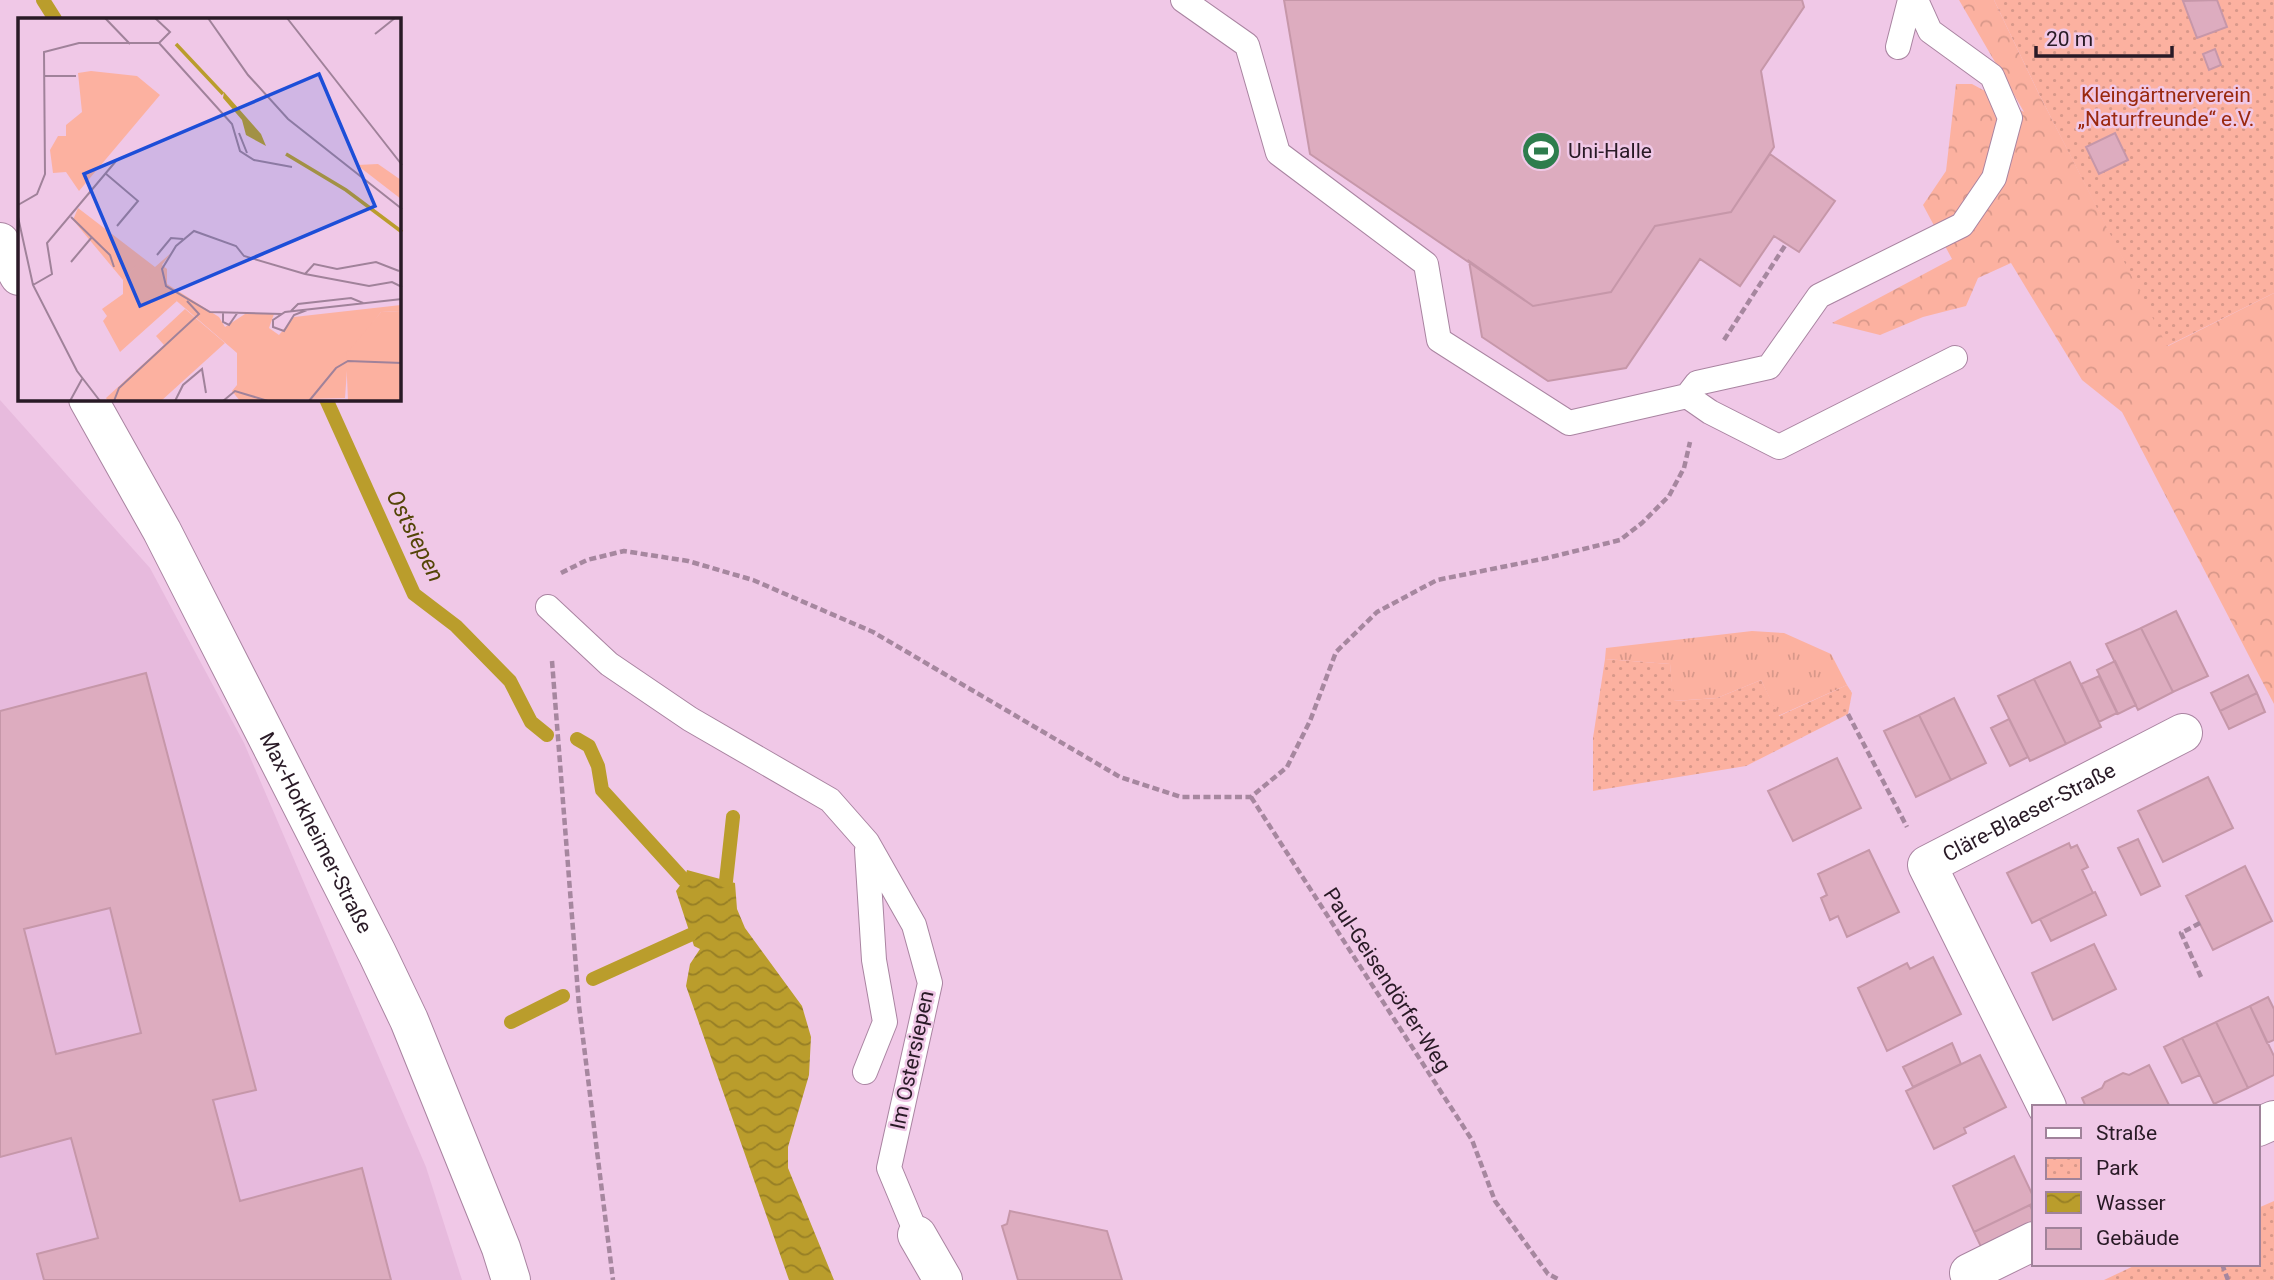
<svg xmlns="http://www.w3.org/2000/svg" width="2274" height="1280" font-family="Roboto,sans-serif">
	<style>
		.built { fill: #e7badd }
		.grass { fill: url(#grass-tufts) }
		.forest { fill: url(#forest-crowns) }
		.park { fill: url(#park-dots) }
		.water { fill: url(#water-waves) }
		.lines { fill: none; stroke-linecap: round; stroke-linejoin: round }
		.stream { stroke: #ba9d2c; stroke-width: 14 }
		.building { fill: #ddacbf; stroke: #c697a9; stroke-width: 2; fill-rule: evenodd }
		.service-casing { stroke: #a984a1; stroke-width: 26 }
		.minor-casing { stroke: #a984a1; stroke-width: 40 }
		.path { stroke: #a6879f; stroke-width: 4.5; stroke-dasharray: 7 3.5; stroke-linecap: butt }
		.service { stroke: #fff; stroke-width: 24 }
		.minor { stroke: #fff; stroke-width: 38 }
		.labels { text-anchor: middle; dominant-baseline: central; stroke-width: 5; stroke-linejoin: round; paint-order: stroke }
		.park-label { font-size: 21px; fill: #9a280e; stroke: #f0c8e7 }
		.poi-label { font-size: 21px; fill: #291a26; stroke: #f0c8e7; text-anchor: start }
		.street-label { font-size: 21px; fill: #291a26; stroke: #f0c8e7 }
		.water-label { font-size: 23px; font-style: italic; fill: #544507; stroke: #f0c8e7 }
		.inset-river { fill: none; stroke: #ba9d2c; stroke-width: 3.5 }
		.inset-road { fill: none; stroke: #a0829a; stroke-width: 2 }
		.view { fill: #1d4ed8; fill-opacity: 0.15; stroke: #1d4ed8; stroke-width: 3.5 }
		.inset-edge { fill: none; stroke: #291a26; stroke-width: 3.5 }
	</style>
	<defs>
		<pattern id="grass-tufts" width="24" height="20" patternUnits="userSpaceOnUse" patternTransform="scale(1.75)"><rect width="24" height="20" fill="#fcb1a0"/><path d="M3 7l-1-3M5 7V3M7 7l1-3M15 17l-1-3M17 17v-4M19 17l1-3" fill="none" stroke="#d8988a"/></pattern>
		<pattern id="forest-crowns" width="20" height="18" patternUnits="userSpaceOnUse" patternTransform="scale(1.75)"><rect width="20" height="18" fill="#fcb1a0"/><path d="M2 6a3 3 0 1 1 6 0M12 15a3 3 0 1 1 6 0" fill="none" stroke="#d8988a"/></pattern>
		<pattern id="park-dots" width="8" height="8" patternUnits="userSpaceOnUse" patternTransform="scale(1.75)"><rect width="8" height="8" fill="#fcb1a0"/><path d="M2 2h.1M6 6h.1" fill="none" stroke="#d8988a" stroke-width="1.8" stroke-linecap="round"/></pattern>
		<pattern id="water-waves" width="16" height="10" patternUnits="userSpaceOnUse" patternTransform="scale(1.75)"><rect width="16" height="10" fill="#ba9d2c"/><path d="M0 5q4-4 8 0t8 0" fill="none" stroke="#977f25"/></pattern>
	</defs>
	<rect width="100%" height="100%" fill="#f0c8e7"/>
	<path class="built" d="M 0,400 L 150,568 L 244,743 L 426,1167 L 462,1280 L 0,1280 Z"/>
	<path class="grass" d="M 1752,631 L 1784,633 L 1831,654 L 1847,685 L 1778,716 L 1761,680 L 1717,698 L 1673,701 L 1670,664 L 1605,659 L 1606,648 Z"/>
	<path class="forest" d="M 1959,0 L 1994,0 L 2037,90 L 2168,346 L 2274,293 L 2274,704 L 2122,412 L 2082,380 L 2011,263 L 1978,278 L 1966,306 L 1923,317 L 1880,335 L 1832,323 L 1952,259 L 1923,205 L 1946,171 L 1956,84 L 1972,84 L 2024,112 Z"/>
	<path class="park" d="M 1994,0 L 2274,0 L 2274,293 L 2167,346 L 2037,90 Z
		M 1605,659 L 1670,664 L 1674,701 L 1717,698 L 1761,680 L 1779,716 L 1847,685 L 1852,693 L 1848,714 L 1746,766 L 1593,791 L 1593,738 Z
		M 2274,1201 L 2274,1280 L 2104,1280 L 2138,1264 L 2258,1264 L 2258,1208 Z"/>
	<path class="water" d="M 687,870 L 735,883 L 737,909 L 745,928 L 802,1006 L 811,1037 L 809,1075 L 788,1147 L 788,1168 L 834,1280 L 789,1280 L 686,986 L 690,964 L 700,949 L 694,946 L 676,891 L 684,880 Z"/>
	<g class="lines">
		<path class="stream" d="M 43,0 L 55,19
			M 326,399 L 414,594 L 456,626 L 510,681 L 531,722 L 547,735
			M 577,739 L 589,746 L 598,766 L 602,790 L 684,880
			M 726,881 L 733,817
			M 593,979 L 690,935
			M 511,1022 L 563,996"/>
	</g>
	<path class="building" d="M 1284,0 L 1802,0 L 1804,7 L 1761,71 L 1774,147 L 1731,212 L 1655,226 L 1611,292 L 1533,306 L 1310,154 Z
		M 2217,0 L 2227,27 L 2197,38 L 2183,1 Z
		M 2215,49 L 2221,65 L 2209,70 L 2203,54 Z
		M 2115,133 L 2128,160 L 2099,174 L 2086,147 Z
		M 1770,154 L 1835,201 L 1799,252 L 1774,236 L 1740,286 L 1700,259 L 1626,368 L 1548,381 L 1482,337 L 1469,261 L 1533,306 L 1611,292 L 1655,226 L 1731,212 Z
		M 2176,611 L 2208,676 L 2173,692 L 2141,628 Z
		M 2141,628 L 2173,692 L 2138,710 L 2106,644 Z
		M 2115,661 L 2136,705 L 2118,714 L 2097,670 Z
		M 2070,662 L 2101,727 L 2066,744 L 2034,679 Z
		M 146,673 L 256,1090 L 213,1100 L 240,1201 L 362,1168 L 391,1280 L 44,1280 L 37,1254 L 98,1238 L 71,1138 L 0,1157 L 0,711 ZM 110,908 L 141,1033 L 56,1054 L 24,929 Z
		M 2248,675 L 2257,693 L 2220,711 L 2211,693 Z
		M 2099,676 L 2117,713 L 2099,722 L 2081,684 Z
		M 2034,679 L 2066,744 L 2030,761 L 1998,696 Z
		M 2257,693 L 2265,712 L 2229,729 L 2220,711 Z
		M 1954,698 L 1986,763 L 1951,780 L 1919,715 Z
		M 1919,715 L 1951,780 L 1916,797 L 1884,731 Z
		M 2009,719 L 2028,757 L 2010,766 L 1991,728 Z
		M 1837,758 L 1861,808 L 1793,841 L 1768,791 Z
		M 2208,777 L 2233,828 L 2163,862 L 2138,811 Z
		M 2138,839 L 2160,886 L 2141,895 L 2118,848 Z
		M 2069,843 L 2071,848 L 2077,845 L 2088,867 L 2082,870 L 2093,893 L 2032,923 L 2007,873 Z
		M 1869,850 L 1899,912 L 1847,937 L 1838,916 L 1830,920 L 1821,898 L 1827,895 L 1818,874 Z
		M 2245,866 L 2272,921 L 2213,950 L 2186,896 Z
		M 2095,892 L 2106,915 L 2051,941 L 2040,919 Z
		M 2094,944 L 2116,989 L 2053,1020 L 2032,973 Z
		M 1933,957 L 1961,1014 L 1887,1051 L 1858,988 L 1907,963 L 1910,969 Z
		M 2268,997 L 2274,1009 L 2274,1040 L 2267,1043 L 2250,1006 Z
		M 2250,1006 L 2274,1056 L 2274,1075 L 2248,1088 L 2216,1022 Z
		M 2216,1022 L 2248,1088 L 2214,1104 L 2182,1038 Z
		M 2182,1038 L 2200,1075 L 2182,1083 L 2164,1047 Z
		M 1952,1043 L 1961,1064 L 1913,1087 L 1903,1067 Z
		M 1980,1055 L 2006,1107 L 1964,1128 L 1966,1133 L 1934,1149 L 1906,1091 Z
		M 2149,1065 L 2170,1107 L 2086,1107 L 2082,1098 L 2102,1088 L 2105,1082 L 2123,1073 L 2129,1075 Z
		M 2014,1156 L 2034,1198 L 2034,1203 L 1974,1232 L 1953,1186 Z
		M 2030,1205 L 2034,1215 L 2034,1226 L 1983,1251 L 1974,1232 Z
		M 1010,1211 L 1107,1231 L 1122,1280 L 1018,1280 L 1002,1226 L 1007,1224 Z"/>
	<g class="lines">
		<defs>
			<path id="service" d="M 1183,0 L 1247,45 L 1278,153 L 1426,264 L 1439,340 L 1569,423 L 1687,396 L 1697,383 L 1769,367 L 1819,296 L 1962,225 L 1994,178 L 2010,118 L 1992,76 L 1930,31 L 1916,0
				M 1898,47 L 1910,0
				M 1687,396 L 1710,412 L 1779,447 L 1955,358
				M 548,607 L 609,664 L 690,719 L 830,800 L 867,842 L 914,925 L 930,983 L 889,1168 L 917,1235
				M 865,1072 L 885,1022 L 874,960 L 867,850"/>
			<g id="minor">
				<path d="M 0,242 L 19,276"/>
				<path id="s1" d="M 88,399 L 162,531 L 377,953 L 409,1020 L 501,1248 L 511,1280"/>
				<path id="s2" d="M 2047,1107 L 1927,865 L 2183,733"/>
				<path d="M 2258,1127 L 2274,1120"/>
				<path d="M 917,1235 L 943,1280"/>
				<path d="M 1969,1273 L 2034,1241"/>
			</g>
		</defs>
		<use href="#service" class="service-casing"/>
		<use href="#minor" class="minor-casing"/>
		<path class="path" d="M 1724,340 L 1786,244
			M 561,573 L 587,560 L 624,551 L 688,561 L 753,580 L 873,632 L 1120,777 L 1181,797 L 1251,797 L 1287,767 L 1310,721 L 1336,652 L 1377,612 L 1437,580 L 1547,558 L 1620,540 L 1642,523 L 1669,496 L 1684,468 L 1690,442
			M 552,661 L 579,1006 L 613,1280
			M 1848,714 L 1907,827
			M 1251,797 L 1472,1140 L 1495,1201 L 1548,1274 L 1560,1280
			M 2200,923 L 2181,933 L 2201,977
			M 2222,1264 L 2228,1280"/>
		<use href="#service" class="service"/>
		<use href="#minor" class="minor"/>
	</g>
	<defs>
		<symbol id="stadium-disc" viewBox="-11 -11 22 22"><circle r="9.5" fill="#2e7d4d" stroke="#f0c8e7"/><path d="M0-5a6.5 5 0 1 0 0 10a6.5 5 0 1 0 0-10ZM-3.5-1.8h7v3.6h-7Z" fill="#fff"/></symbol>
	</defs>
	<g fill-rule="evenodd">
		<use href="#stadium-disc" x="1519" y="129" width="44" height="44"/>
	</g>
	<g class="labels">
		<g class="park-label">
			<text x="2166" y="95">Kleingärtnerverein<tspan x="2166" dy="24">„Naturfreunde“ e.V.</tspan></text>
		</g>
		<g class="poi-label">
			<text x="1568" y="151">Uni-Halle</text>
		</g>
		<g class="street-label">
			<text stroke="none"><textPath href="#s2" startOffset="385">Cläre-Blaeser-Straße</textPath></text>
			<text stroke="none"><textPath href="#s1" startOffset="490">Max-Horkheimer-Straße</textPath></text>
			<text transform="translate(1387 980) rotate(57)">Paul-Geisendörfer-Weg</text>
			<text transform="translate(912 1060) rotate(-78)">Im Ostersiepen</text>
		</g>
		<g class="water-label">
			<text transform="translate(415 536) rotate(63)">Ostsiepen</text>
		</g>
	</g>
	<g transform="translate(18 18)">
		<rect width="383" height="383" fill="#f0c8e7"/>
		<path d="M 360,146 L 383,162 L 383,181 L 339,147 ZM 60,190 L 137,249 L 153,235 L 144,247 L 149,251 L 149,266 L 201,299 L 207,309 L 227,296 L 256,296 L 251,310 L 261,317 L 276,299 L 383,287 L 383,293 L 363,294 L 330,338 L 327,380 L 222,383 L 214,373 L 219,367 L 219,335 L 118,248 L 105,262 L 55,202 Z" fill="#fcb1a0"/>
		<path d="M 73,53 L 119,58 L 142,77 L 61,173 L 48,154 L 35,155 L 32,132 L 40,118 L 48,118 L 48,107 L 64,94 L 60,55 ZM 118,247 L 159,283 L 102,334 L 85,303 L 89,298 L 84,291 L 105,276 L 105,262 ZM 167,291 L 207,325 L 143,383 L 90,383 L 88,380 L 146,327 L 138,318 ZM 383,293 L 383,383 L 330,383 L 328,336 L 363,294 Z" fill="#fcb1a0"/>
		<path d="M 206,74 L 243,116 L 248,128 L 228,117 L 224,102 L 205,80 Z" fill="#ba9d2c"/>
		<path class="inset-river" d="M 158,26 L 205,76M 268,136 L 328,172 L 384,214"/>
		<path class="inset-road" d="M 87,0 L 112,26M 137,0 L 152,14 L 141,25 L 214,106 L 222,133 L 236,142 L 274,149M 190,0 L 230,57 L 270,101 L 384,191M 269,0 L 384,147M 357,16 L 377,0M 26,58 L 58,58M 221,115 L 229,135M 87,155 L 120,183 L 99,208M 0,187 L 19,176 L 27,156 L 26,34 L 61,25 L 141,25M 0,199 L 15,267 L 59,353 L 82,383M 53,199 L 92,237 L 96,249M 139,237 L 153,220 L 165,221M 53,244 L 74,219M 287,256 L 296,246 L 319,251 L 358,244 L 381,253M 15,267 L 34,256 L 29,225 L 98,143M 289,292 L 276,297 L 266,313 L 255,309 L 255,302 L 267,294 L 384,281M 273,293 L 280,286 L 333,280 L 345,285M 205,295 L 205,304 L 211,307 L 220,294M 264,296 L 192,294 L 148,268 L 144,251 L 158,228 L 176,213 L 218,228 L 226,238 L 287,256 L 351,268 L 374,264 L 384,269M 52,383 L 64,361M 96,383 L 101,370 L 181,296 L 169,283M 157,383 L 165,367 L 184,351 L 188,375M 205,383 L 217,373 L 250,383M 291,383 L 318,350 L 330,343 L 384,345"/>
		<path class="view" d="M 301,56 L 357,188 L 122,288 L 66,156 Z"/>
		<rect width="383" height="383" class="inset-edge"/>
	</g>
	<rect x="2032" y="1105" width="228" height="161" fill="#f0c8e7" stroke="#a0829a" stroke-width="2"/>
	<rect x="2046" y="1128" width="35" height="10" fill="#ffffff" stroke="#a0829a" stroke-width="2"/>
	<text x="2096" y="1140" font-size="21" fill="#291a26">Straße</text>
	<rect x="2046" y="1158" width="35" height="21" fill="url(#park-dots)" stroke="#a0829a" stroke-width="2"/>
	<text x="2096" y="1175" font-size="21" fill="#291a26">Park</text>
	<rect x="2046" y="1192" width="35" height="21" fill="url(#water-waves)" stroke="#a0829a" stroke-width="2"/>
	<text x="2096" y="1210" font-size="21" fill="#291a26">Wasser</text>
	<rect x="2046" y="1228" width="35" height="21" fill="#ddacbf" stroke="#a0829a" stroke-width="2"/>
	<text x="2096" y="1245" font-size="21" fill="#291a26">Gebäude</text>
	<path d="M2036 46v10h136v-10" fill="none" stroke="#291a26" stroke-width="3.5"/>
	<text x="2046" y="46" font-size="21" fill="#291a26" stroke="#f0c8e7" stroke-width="5" paint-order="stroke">20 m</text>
</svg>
